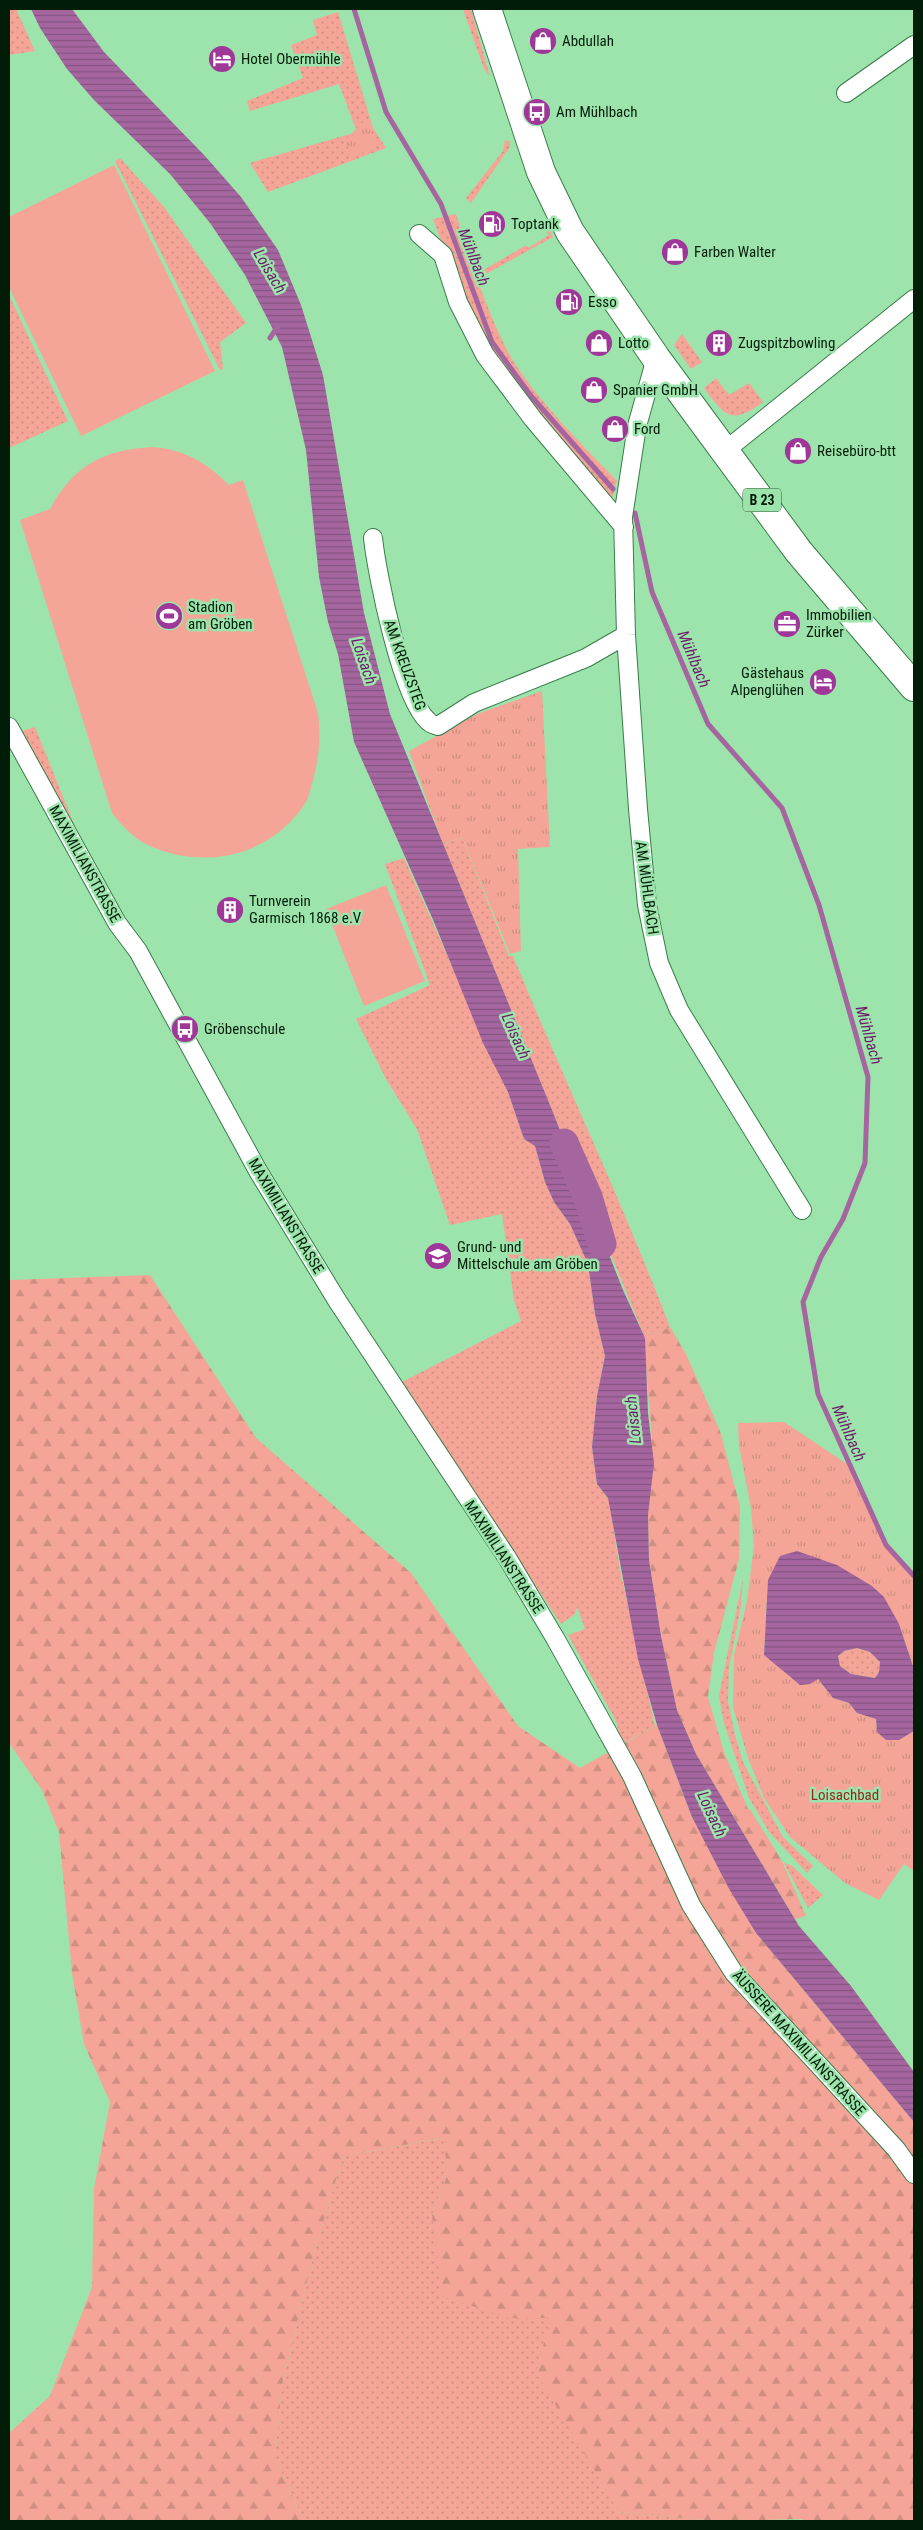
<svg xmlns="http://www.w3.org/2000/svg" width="923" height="2530" font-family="'Roboto Condensed',sans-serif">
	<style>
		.grass { fill: url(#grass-dots) }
		.forest { fill: url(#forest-firs) }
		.park { fill: url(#park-tufts) }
		.pitch { fill: #f4a597 }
		.water { fill: url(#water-rules); fill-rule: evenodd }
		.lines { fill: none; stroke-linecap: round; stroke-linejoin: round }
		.stream { stroke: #a5659f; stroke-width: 5 }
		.river { stroke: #a5659f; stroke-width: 29 }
		.minor-casing { stroke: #377d4a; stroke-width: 20 }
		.primary-casing { stroke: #377d4a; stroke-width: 30 }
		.minor { stroke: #fff; stroke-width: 18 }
		.primary { stroke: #fff; stroke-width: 28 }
		.labels { text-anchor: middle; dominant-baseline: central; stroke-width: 5; stroke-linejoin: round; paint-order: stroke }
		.shield { fill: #9de4ac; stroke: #305939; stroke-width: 1 }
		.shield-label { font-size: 14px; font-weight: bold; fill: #011d08 }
		.poi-label { font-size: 15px; fill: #011d08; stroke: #9de4ac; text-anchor: start }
		.street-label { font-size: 15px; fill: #011d08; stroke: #9de4ac }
		.park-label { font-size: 15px; fill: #92291d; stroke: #9de4ac }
		.water-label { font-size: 16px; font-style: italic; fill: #6c1d67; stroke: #9de4ac }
	</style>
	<defs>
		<pattern id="grass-dots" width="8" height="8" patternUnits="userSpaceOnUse" patternTransform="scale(1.25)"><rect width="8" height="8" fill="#f4a597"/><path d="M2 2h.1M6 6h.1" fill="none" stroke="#cf8e81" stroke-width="1.8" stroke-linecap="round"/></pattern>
		<pattern id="forest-firs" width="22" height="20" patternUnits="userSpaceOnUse" patternTransform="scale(1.25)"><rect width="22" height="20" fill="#f4a597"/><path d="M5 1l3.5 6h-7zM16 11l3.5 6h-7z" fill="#cf8e81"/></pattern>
		<pattern id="park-tufts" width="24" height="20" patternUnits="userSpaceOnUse" patternTransform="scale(1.25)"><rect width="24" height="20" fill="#f4a597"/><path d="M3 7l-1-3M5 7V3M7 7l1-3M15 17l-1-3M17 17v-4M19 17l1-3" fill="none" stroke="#cf8e81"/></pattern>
		<pattern id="water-rules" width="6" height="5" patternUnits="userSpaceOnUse" patternTransform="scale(1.25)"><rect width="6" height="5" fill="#a5659f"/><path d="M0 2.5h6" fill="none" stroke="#845380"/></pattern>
	</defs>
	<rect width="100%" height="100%" fill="#9de4ac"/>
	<path class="grass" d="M 9,9 L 16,9 L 35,51 L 9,55 Z
		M 463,9 L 471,9 L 490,77 L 484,69 Z
		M 338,12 L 373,128 L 386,148 L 268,192 L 250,163 L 357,132 L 339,84 L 250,111 L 247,101 L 303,78 L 291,45 L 317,35 L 313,20 Z
		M 505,140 L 510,141 L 510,147 L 471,203 L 466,198 L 503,151 Z
		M 120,158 L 164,207 L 246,323 L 220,342 L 223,369 L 220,370 L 115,161 Z
		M 456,214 C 470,258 484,304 505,346 C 528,392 581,443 617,481 L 610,505 L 503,373 L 454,276 L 433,219 Z
		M 546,222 L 553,237 L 484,275 L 482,271 L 526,245 L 528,248 L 549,235 L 543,227 Z
		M 9,295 L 68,421 L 9,448 Z
		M 682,334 L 702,362 L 691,369 L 674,345 Z
		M 716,378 L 729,395 L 749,383 L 763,402 C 731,426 725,416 704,388 Z
		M 35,727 L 80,839 L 78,839 L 22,731 Z
		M 462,837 L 509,956 L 513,956 C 564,1080 622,1201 670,1327 L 658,1332 L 643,1333 L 443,844 Z
		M 404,858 L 508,1092 L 524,1139 L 535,1146 L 545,1182 L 554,1202 L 570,1224 L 588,1264 L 595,1314 L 605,1356 L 597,1396 L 592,1447 L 597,1484 L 609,1500 L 620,1570 L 655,1726 L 622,1744 L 616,1721 L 568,1635 L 585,1629 L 577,1607 L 575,1614 L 561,1624 L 402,1382 L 521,1321 L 514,1300 L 502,1214 L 450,1225 L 417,1129 L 386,1079 L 356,1019 L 430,985 L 385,864 Z
		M 743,1578 L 741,1606 L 729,1668 L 728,1701 L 735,1735 L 743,1762 L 783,1837 L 813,1866 L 807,1873 L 769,1832 L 749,1798 L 724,1723 L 719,1696 Z
		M 857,1648 L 870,1652 L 880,1662 L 879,1672 L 875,1678 L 851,1674 L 840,1666 L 838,1656 L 844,1651 Z
		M 784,1863 L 791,1865 L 823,1895 L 808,1908 Z
		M 444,2138 L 448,2173 L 432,2215 L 508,2318 L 551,2318 L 619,2512 L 716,2521 L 304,2521 L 275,2458 L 282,2385 L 313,2257 L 343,2156 Z"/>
	<path class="forest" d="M 150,1275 L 256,1438 L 411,1573 L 518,1726 L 580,1768 L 657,1725 L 692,1817 L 756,1933 L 914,2122 L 914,2521 L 803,2521 L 802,2519 L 716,2521 L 619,2512 L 536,2372 L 551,2318 L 508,2318 L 442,2296 L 432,2215 L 448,2173 L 443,2138 L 343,2156 L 313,2257 L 282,2385 L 275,2458 L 304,2521 L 9,2521 L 9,2433 L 50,2396 L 92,2287 L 94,2189 L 110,2102 L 84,2044 L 72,1973 L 59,1832 L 42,1790 L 9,1743 L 9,1280 Z
		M 670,1327 L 686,1354 L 720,1431 L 740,1506 L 739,1559 L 714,1653 L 708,1697 L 724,1752 L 748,1809 L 750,1809 L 782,1861 L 806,1916 L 795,1919 L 696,1754 L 677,1710 L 661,1636 L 649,1560 L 648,1515 L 652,1437 L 643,1333 L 658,1332 Z"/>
	<path class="park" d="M 367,118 L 375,148 L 352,157 L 345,140 Z
		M 542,691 L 550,847 L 518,849 L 521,951 L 510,954 L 462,837 L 443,844 L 409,751 L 477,714 Z
		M 784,1422 L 847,1464 L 886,1545 L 914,1576 L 914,1669 L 899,1624 L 768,1580 L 764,1655 L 818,1679 L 833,1698 L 849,1703 L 857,1713 L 876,1719 L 877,1732 L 899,1740 L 914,1731 L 914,1871 L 904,1864 L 879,1900 L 845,1883 L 790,1837 L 764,1798 L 748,1758 L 733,1707 L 734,1655 L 747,1601 L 754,1546 L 751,1508 L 739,1446 L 738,1423 Z"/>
	<path class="pitch" d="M 114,165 L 215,371 L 81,436 L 9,287 L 9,217 Z
		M 152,447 C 184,449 207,463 229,485 L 243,480 L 318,713 C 321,739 319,759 312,784 C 310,790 309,797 306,802 C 272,856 203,872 146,844 C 132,837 122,825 112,813 L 20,520 L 50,509 C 74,465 103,450 152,447 Z
		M 386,885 L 425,981 L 364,1006 L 326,909 Z"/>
	<path class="water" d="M 31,9 L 72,9 L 104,52 L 205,156 L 241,197 L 278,250 L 301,305 L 323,375 L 364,613 L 390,714 L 552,1110 L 623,1290 L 645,1338 L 648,1413 L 654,1463 L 648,1515 L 649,1560 L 661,1636 L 677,1710 L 696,1754 L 799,1926 L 851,1986 L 914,2072 L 914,2122 L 756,1933 L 728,1887 L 692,1817 L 657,1725 L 638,1659 L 608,1498 L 597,1484 L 592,1447 L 597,1396 L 605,1356 L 595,1314 L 588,1264 L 570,1224 L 554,1202 L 545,1182 L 535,1146 L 524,1139 L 508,1092 L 483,1043 L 434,922 L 354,742 L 338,654 L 328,622 L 319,577 L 306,450 L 282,347 L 245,275 L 210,223 L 170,174 L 94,100 L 67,69 L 40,28 Z
		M 797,1551 L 837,1565 L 872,1586 L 884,1597 L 899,1624 L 914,1669 L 914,1731 L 899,1740 L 886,1740 L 877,1732 L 876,1719 L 857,1713 L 849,1703 L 833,1698 L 818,1679 L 810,1684 L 800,1685 L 764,1655 L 768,1580 L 780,1556 ZM 857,1648 L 870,1652 L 880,1662 L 879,1672 L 875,1678 L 851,1674 L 840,1666 L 838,1656 L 844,1651 Z"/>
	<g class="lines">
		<path class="stream" d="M 354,9 L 386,112 L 441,204 L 492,342 L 531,396 L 613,489
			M 270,338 L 278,326
			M 635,513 L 652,592 L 708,724 L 782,808 L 819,905 L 868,1077 L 865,1163 L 843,1219 L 821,1257 L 803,1302 L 818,1394 L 886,1545 L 914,1576"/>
		<path class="river" d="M 564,1143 L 588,1197 L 602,1244"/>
		<defs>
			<path id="minor" d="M 846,93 L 914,45
				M 419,234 L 443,255 L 458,302 L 485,355 L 533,419 L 624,527
				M 656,358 L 637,426 L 623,517 L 626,635 L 638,809 L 647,905 L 659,963 L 679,1010 L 802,1210
				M 726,450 L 914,299
				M 373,538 C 377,575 402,698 428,721 C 430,724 435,725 438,726 L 474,703 L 586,658 L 626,635
				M 9,727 L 117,923 L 138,951 L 258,1171 L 338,1302 L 508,1559 L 555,1638 L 632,1776 L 691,1905 L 734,1973 L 896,2149 L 914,2174"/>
			<path id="primary" d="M 487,9 L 541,172 L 570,232 L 656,358 L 799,552 L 914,687"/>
		</defs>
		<use href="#minor" class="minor-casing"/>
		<use href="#primary" class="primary-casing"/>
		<use href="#minor" class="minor"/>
		<use href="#primary" class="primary"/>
	</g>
	<defs>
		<symbol id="shop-disc" viewBox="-11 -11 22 22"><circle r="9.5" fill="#9f3799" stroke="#9de4ac"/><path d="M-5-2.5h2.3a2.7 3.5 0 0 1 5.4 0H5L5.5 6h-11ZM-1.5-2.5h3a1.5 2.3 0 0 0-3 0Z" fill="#fff"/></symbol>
		<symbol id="hotel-disc" viewBox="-11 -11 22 22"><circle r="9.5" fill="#9f3799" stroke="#9de4ac"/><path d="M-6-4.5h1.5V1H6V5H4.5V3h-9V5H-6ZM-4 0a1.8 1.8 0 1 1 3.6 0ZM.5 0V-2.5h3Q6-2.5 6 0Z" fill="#fff"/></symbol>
		<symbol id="bus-disc" viewBox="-11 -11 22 22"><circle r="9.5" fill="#9f3799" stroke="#9de4ac"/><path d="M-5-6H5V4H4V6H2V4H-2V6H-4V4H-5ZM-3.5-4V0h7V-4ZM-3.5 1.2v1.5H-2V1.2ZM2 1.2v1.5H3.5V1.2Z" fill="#fff"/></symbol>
		<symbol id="fuel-disc" viewBox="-11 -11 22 22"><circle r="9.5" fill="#9f3799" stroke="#9de4ac"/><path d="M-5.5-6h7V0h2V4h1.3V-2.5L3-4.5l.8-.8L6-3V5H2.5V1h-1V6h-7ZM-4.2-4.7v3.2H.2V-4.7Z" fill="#fff"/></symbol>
		<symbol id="building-disc" viewBox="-11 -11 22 22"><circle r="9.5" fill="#9f3799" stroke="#9de4ac"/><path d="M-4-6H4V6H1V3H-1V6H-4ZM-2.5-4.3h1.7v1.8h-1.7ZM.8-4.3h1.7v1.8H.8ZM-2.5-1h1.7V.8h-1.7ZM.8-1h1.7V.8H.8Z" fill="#fff"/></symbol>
		<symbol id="stadium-disc" viewBox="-11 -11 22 22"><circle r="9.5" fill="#9f3799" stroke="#9de4ac"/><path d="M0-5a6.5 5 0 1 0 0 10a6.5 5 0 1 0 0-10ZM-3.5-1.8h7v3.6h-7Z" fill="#fff"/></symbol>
		<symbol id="office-disc" viewBox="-11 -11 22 22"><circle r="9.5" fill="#9f3799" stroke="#9de4ac"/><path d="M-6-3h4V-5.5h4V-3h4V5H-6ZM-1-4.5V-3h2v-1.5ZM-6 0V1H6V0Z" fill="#fff"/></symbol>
		<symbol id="school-disc" viewBox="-11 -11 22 22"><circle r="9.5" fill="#9f3799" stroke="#9de4ac"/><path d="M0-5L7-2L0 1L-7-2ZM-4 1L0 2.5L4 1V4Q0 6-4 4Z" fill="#fff"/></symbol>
	</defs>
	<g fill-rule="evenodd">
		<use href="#shop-disc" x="527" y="25" width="32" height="32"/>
		<use href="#hotel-disc" x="206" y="43" width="32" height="32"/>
		<use href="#bus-disc" x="521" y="96" width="32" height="32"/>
		<use href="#fuel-disc" x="476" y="208" width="32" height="32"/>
		<use href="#shop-disc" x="659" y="236" width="32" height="32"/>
		<use href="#fuel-disc" x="553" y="286" width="32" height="32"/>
		<use href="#shop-disc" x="583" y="327" width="32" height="32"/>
		<use href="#building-disc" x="703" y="327" width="32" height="32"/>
		<use href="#shop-disc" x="578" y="374" width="32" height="32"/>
		<use href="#shop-disc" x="599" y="413" width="32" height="32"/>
		<use href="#shop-disc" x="782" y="435" width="32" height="32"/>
		<use href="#stadium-disc" x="153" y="600" width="32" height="32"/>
		<use href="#office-disc" x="771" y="608" width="32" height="32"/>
		<use href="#hotel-disc" x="807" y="666" width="32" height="32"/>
		<use href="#building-disc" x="214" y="894" width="32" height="32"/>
		<use href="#bus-disc" x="169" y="1013" width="32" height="32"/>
		<use href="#school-disc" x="422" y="1240" width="32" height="32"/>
	</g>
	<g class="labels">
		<rect class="shield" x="743" y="488.5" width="38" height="23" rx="4"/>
		<g class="shield-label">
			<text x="762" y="500">B 23</text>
		</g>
		<g class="poi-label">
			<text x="562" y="41">Abdullah</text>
			<text x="241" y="59">Hotel Obermühle</text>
			<text x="556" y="112">Am Mühlbach</text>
			<text x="511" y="224">Toptank</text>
			<text x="694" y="252">Farben Walter</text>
			<text x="588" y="302">Esso</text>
			<text x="618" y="343">Lotto</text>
			<text x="738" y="343">Zugspitzbowling</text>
			<text x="613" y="390">Spanier GmbH</text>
			<text x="634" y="429">Ford</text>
			<text x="817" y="451">Reisebüro-btt</text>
			<text x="188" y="607">Stadion<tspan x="188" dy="17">am Gröben</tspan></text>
			<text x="806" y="615">Immobilien<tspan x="806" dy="17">Zürker</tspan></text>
			<text x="804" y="673" text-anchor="end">Gästehaus<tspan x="804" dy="17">Alpenglühen</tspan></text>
			<text x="249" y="901">Turnverein<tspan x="249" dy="17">Garmisch 1868 e.V</tspan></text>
			<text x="204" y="1029">Gröbenschule</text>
			<text x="457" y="1247">Grund- und<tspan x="457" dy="17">Mittelschule am Gröben</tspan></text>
		</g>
		<g class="street-label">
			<text transform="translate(405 665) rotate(70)">AM KREUZSTEG</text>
			<text transform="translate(85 864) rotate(61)">MAXIMILIANSTRASSE</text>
			<text transform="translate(647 888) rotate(82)">AM MÜHLBACH</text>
			<text transform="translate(286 1216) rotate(59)">MAXIMILIANSTRASSE</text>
			<text transform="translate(504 1557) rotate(57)">MAXIMILIANSTRASSE</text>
			<text transform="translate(799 2043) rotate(48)">ÄUSSERE MAXIMILIANSTRASSE</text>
		</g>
		<g class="park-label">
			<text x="845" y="1795">Loisachbad</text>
		</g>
		<g class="water-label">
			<text transform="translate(474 257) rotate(69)">Mühlbach</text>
			<text transform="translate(270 271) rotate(59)">Loisach</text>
			<text transform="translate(694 659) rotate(67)">Mühlbach</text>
			<text transform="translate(364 661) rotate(71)">Loisach</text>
			<text transform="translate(869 1035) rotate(74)">Mühlbach</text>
			<text transform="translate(516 1036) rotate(66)">Loisach</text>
			<text transform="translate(633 1420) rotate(-96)">Loisach</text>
			<text transform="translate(849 1433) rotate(66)">Mühlbach</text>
			<text transform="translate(712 1814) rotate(65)">Loisach</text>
		</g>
	</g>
	<rect width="923" height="2530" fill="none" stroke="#011d08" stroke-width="20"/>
</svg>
